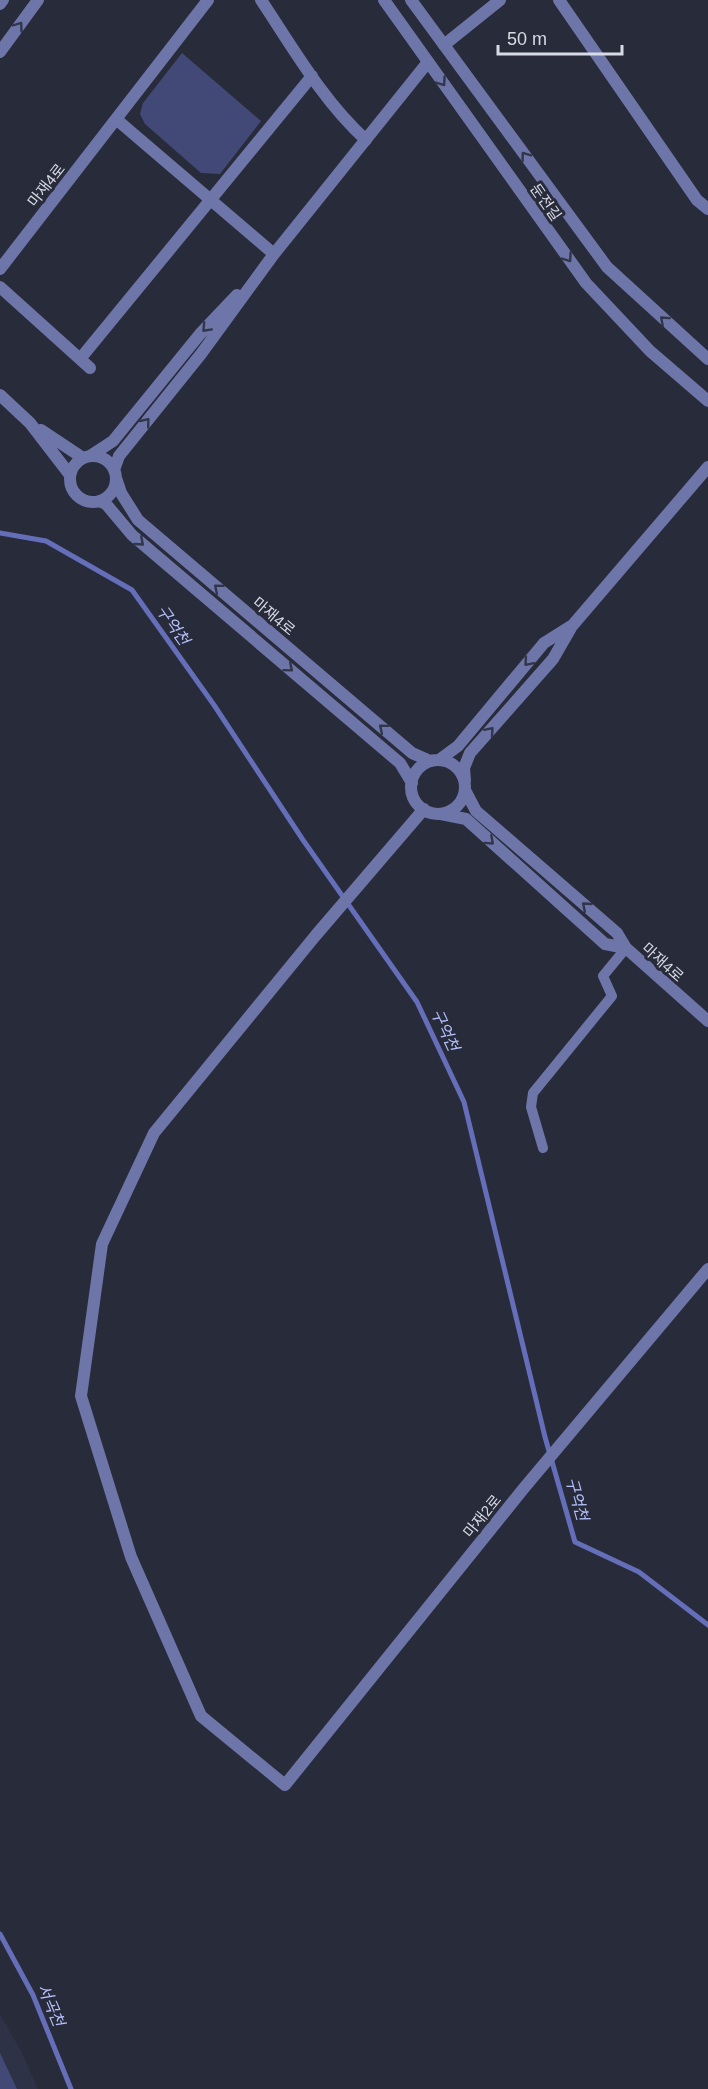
<svg xmlns="http://www.w3.org/2000/svg" width="708" height="2089" font-family="Helvetica,'Noto Sans KR',sans-serif">
	<style>
		.built { fill: #2e3247 }
		.green { fill: #424977 }
		.lines { fill: none; stroke-linecap: round; stroke-linejoin: round }
		.stream { stroke: #646eb9; stroke-width: 5 }
		.service { stroke: #6e76a9; stroke-width: 10 }
		.minor { stroke: #6e76a9; stroke-width: 12 }
		.tertiary { stroke: #6e76a9; stroke-width: 12 }
		.oneway { stroke: #32364b }
		.labels { text-anchor: middle; dominant-baseline: central; stroke-width: 6; stroke-linejoin: round; paint-order: stroke }
		.street-label { font-size: 15px; fill: #d8dae5; stroke: #282b3a }
		.water-label { font-size: 16px; font-style: italic; fill: #b5c0fd; stroke: #282b3a }
	</style>
	<rect width="100%" height="100%" fill="#282b3a"/>
	<path class="built" d="M 0,2014 L 21,2051 L 38,2089 L 0,2089 Z"/>
	<path class="green" d="M 182,53 L 261,121 L 220,174 L 201,173 L 145,124 L 140,114 L 143,103 Z
		M 0,2053 L 17,2089 L 0,2089 Z"/>
	<g class="lines">
		<path class="stream" d="M 0,533 L 46,541 L 132,590 L 214,705 L 303,840 L 417,1002 L 464,1102 L 545,1437 L 575,1542 L 639,1572 L 708,1625
			M 0,1934 L 33,1995 L 71,2089"/>
		<path class="service" d="M 543,1148 L 531,1107 L 533,1093 L 612,996 L 603,976 L 626,948"/>
		<path class="minor" d="M 261,0 C 293,48 323,101 366,140
			M 559,0 L 697,200 L 708,209
			M 444,45 L 500,0
			M 116,119 L 274,254
			M 0,269 L 208,0
			M 0,287 L 90,368
			M 80,359 L 312,76
			M 0,395 L 30,423 L 70,475
			M 41,430 L 83,458
			M 90,456 L 113,441 L 200,334 L 237,295
			M70 479a23 23 0 1 1 46 0a23 23 0 1 1-46 0Z
			M 114,470 L 119,456 L 201,354 L 274,254 L 428,62
			M 116,478 L 121,493 L 138,520 L 412,753 L 430,761
			M 99,501 L 106,504 L 132,535 L 400,763 L 412,783
			M 439,760 L 458,746 L 544,643 L 571,626
			M411 787a27 27 0 1 1 54 0a27 27 0 1 1-54 0Z
			M 465,781 L 464,768 L 470,753 L 553,659 L 572,626 L 708,467
			M 465,790 L 476,811 L 617,933 L 626,948 L 708,1021
			M 424,809 L 316,935 L 154,1133 L 102,1244 L 81,1396 L 131,1557 L 201,1716 L 285,1785 L 524,1488 L 708,1269
			M 441,814 L 466,819 L 605,944 L 626,948"/>
		<path class="tertiary" d="M 384,0 L 586,283 L 650,351 L 708,401
			M 411,0 L 607,267 L 708,359
			M 0,4 L 3,0
			M 0,52 L 38,0"/>
	</g>
	<defs><path id="oneway-chevron" d="M-2-3.5L2.5 0L-2 3.5" fill="none" stroke-width="1.6" stroke-linecap="round" stroke-linejoin="round" transform="scale(1.5)"/></defs>
	<g class="oneway">
		<use href="#oneway-chevron" transform="translate(19 26) rotate(-54)"/>
		<use href="#oneway-chevron" transform="translate(442 82) rotate(55)"/>
		<use href="#oneway-chevron" transform="translate(525 156) rotate(-126)"/>
		<use href="#oneway-chevron" transform="translate(568 258) rotate(55)"/>
		<use href="#oneway-chevron" transform="translate(664 320) rotate(-138)"/>
		<use href="#oneway-chevron" transform="translate(206 328) rotate(133)"/>
		<use href="#oneway-chevron" transform="translate(146 422) rotate(-51)"/>
		<use href="#oneway-chevron" transform="translate(140 542) rotate(41)"/>
		<use href="#oneway-chevron" transform="translate(218 588) rotate(-140)"/>
		<use href="#oneway-chevron" transform="translate(528 662) rotate(130)"/>
		<use href="#oneway-chevron" transform="translate(289 668) rotate(40)"/>
		<use href="#oneway-chevron" transform="translate(383 728) rotate(-140)"/>
		<use href="#oneway-chevron" transform="translate(490 731) rotate(-49)"/>
		<use href="#oneway-chevron" transform="translate(490 841) rotate(42)"/>
		<use href="#oneway-chevron" transform="translate(586 906) rotate(-139)"/>
	</g>
	<g class="labels">
		<g class="street-label">
			<text transform="translate(46 185) rotate(-52)">마재4로</text>
			<text transform="translate(546 202) rotate(55)">둔전길</text>
			<text transform="translate(274 616) rotate(40)">마재4로</text>
			<text transform="translate(663 962) rotate(42)">마재4로</text>
			<text transform="translate(482 1516) rotate(-51)">마재2로</text>
		</g>
		<g class="water-label">
			<text transform="translate(173 625) rotate(55)">구억천</text>
			<text transform="translate(445 1030) rotate(65)">구억천</text>
			<text transform="translate(577 1499) rotate(74)">구억천</text>
			<text transform="translate(51 2005) rotate(67)">서곡천</text>
		</g>
	</g>
	<path d="M498 45v9h124v-9" fill="none" stroke="#d8dae5" stroke-width="3"/>
	<text x="507" y="45" font-size="18" fill="#d8dae5" stroke="#282b3a" stroke-width="4.5" paint-order="stroke">50 m</text>
</svg>
